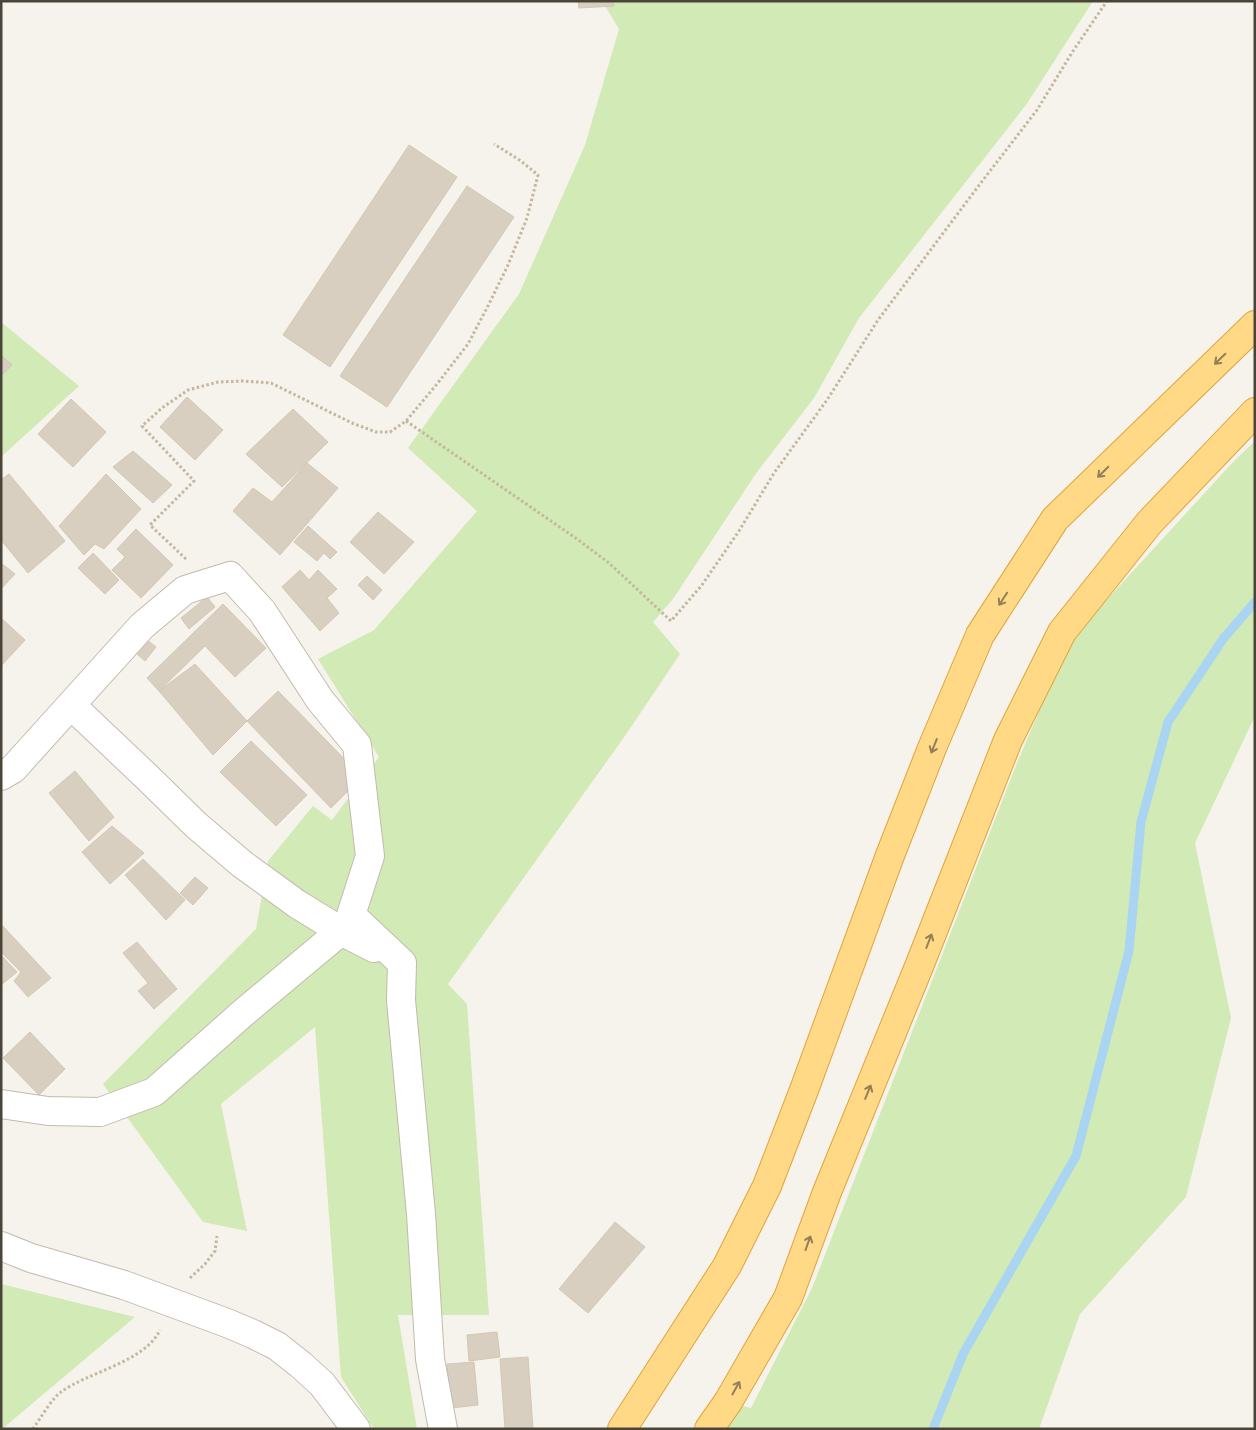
<svg xmlns="http://www.w3.org/2000/svg" width="1256" height="1430" font-family="'Nunito Sans',sans-serif">
	<style>
		.green { fill: #d2eab5 }
		.lines { fill: none; stroke-linecap: round; stroke-linejoin: round }
		.stream { stroke: #a9d4f2; stroke-width: 9 }
		.building { fill: #d8cfc1; stroke: #d3c7b4 }
		.minor-casing { stroke: #c2bbae; stroke-width: 30 }
		.trunk-casing { stroke: #e0a43c; stroke-width: 30 }
		.path { stroke: #c4b79f; stroke-width: 3; stroke-dasharray: 2.5 2.5; stroke-linecap: butt }
		.minor { stroke: #fff; stroke-width: 28 }
		.trunk { stroke: #ffd985; stroke-width: 28 }
		.oneway { stroke: #938057 }
	</style>
	<rect width="100%" height="100%" fill="#f6f3ec"/>
	<path class="green" d="M 602,1 L 1093,1 L 1026,105 L 859,318 L 814,398 L 757,472 L 673,599 L 653,622 L 680,654 L 627,733 L 448,984 L 467,1004 L 489,1315 L 398,1315 L 417,1429 L 374,1429 L 341,1377 L 315,1027 L 221,1104 L 247,1231 L 203,1222 L 103,1084 L 256,929 L 268,861 L 313,806 L 332,820 L 379,757 L 318,659 L 374,630 L 477,511 L 408,448 L 519,294 L 585,145 L 619,29 Z
		M 1,322 L 79,386 L 1,457 Z
		M 1255,441 L 1255,716 L 1195,843 L 1231,1018 L 1186,1197 L 1080,1314 L 1039,1429 L 709,1429 L 728,1402 L 751,1408 L 812,1288 L 1017,763 L 1069,641 L 1233,462 Z
		M 1,1284 L 135,1317 L 2,1429 L 1,1429 Z"/>
	<g class="lines">
		<path class="stream" d="M 933,1429 L 963,1354 L 1076,1156 L 1129,951 L 1141,822 L 1168,722 L 1223,639 L 1255,602"/>
	</g>
	<path class="building" d="M 578,1 L 613,1 L 614,6 L 579,8 Z
		M 409,145 L 457,177 L 330,367 L 283,335 Z
		M 467,186 L 514,217 L 387,407 L 340,376 Z
		M 2,356 L 12,365 L 1,376 L 1,356 Z
		M 187,397 L 223,430 L 195,460 L 160,427 Z
		M 71,399 L 106,432 L 73,467 L 38,434 Z
		M 293,409 L 328,442 L 282,487 L 246,454 Z
		M 133,451 L 172,485 L 153,503 L 113,467 Z
		M 307,463 L 338,488 L 280,555 L 233,511 L 253,488 L 272,502 Z
		M 9,474 L 65,541 L 28,573 L 1,540 L 1,480 Z
		M 106,474 L 141,509 L 104,549 L 95,544 L 84,555 L 59,526 Z
		M 378,512 L 414,542 L 384,574 L 350,542 Z
		M 308,526 L 337,552 L 330,559 L 324,553 L 317,561 L 294,542 Z
		M 136,529 L 173,565 L 141,598 L 112,570 L 125,557 L 117,549 Z
		M 93,553 L 119,580 L 105,594 L 78,568 Z
		M 1,563 L 15,574 L 1,589 Z
		M 300,570 L 309,580 L 318,570 L 337,589 L 327,598 L 339,613 L 320,631 L 282,587 Z
		M 367,576 L 382,590 L 373,600 L 358,585 Z
		M 207,597 L 215,607 L 189,629 L 181,618 Z
		M 223,604 L 266,648 L 235,677 L 205,646 L 159,691 L 147,678 Z
		M 1,618 L 25,640 L 1,666 Z
		M 147,640 L 156,647 L 145,661 L 136,653 Z
		M 195,664 L 247,721 L 213,755 L 159,691 Z
		M 278,691 L 362,777 L 331,808 L 247,721 Z
		M 251,741 L 307,795 L 276,826 L 220,772 Z
		M 75,771 L 114,817 L 89,841 L 49,793 Z
		M 112,826 L 144,853 L 110,884 L 82,852 Z
		M 143,859 L 185,900 L 166,920 L 125,875 Z
		M 195,877 L 208,888 L 193,905 L 180,893 Z
		M 1,924 L 51,978 L 28,997 L 14,981 L 21,972 L 1,952 Z
		M 137,942 L 177,989 L 154,1009 L 138,991 L 148,983 L 123,953 Z
		M 1,955 L 17,972 L 1,985 Z
		M 30,1032 L 65,1069 L 39,1095 L 3,1058 Z
		M 615,1222 L 645,1247 L 588,1313 L 559,1289 Z
		M 497,1332 L 500,1357 L 469,1361 L 467,1335 Z
		M 528,1357 L 533,1429 L 505,1429 L 500,1359 Z
		M 474,1362 L 478,1405 L 451,1408 L 447,1364 Z"/>
	<g class="lines">
		<defs>
			<path id="minor" d="M 71,705 L 147,777 L 196,825 L 242,864 L 297,904 L 341,931
				M 1,776 L 13,769 L 142,626 L 185,590 L 230,576 L 262,611 L 320,700 L 357,745 L 370,856 L 351,915 L 402,963 L 401,1000 L 421,1214 L 430,1359 L 443,1429
				M 1,1104 L 48,1111 L 100,1112 L 154,1092 L 243,1013 L 341,931 L 374,948
				M 1,1246 L 31,1258 L 124,1285 L 227,1323 L 253,1334 L 277,1346 L 301,1365 L 322,1384 L 356,1429"/>
			<path id="trunk" d="M 622,1429 L 727,1266 L 767,1186 L 804,1090 L 889,858 L 932,748 L 980,635 L 1055,519 L 1255,325
				M 709,1429 L 728,1402 L 788,1298 L 827,1192 L 920,964 L 1008,740 L 1062,632 L 1149,523 L 1255,412"/>
		</defs>
		<use href="#minor" class="minor-casing"/>
		<use href="#trunk" class="trunk-casing"/>
		<path class="path" d="M 406,421 L 577,539 L 609,563 L 671,621 L 702,585 L 739,531 L 774,473 L 827,400 L 878,320 L 980,184 L 1037,110 L 1073,51 L 1107,1
			M 186,559 L 150,525 L 194,481 L 142,426 L 162,408 L 188,390 L 218,382 L 243,381 L 271,383 L 352,423 L 376,432 L 390,432 L 406,421 L 437,384 L 468,344 L 489,304 L 508,265 L 527,218 L 538,175 L 521,161 L 494,144
			M 190,1278 L 205,1264 L 215,1251 L 217,1236
			M 33,1429 C 40,1419 52,1398 61,1392 C 88,1372 145,1362 160,1330"/>
		<use href="#minor" class="minor"/>
		<use href="#trunk" class="trunk"/>
	</g>
	<defs><path id="oneway-shaft" d="M-6 0H5M1.5-3L5.5 0L1.5 3" fill="none" stroke-width="1.6" stroke-linecap="round" stroke-linejoin="round" transform="scale(1.25)"/></defs>
	<g class="oneway">
		<use href="#oneway-shaft" transform="translate(1220 359) rotate(136)"/>
		<use href="#oneway-shaft" transform="translate(1103 472) rotate(135)"/>
		<use href="#oneway-shaft" transform="translate(1003 599) rotate(123)"/>
		<use href="#oneway-shaft" transform="translate(934 746) rotate(112)"/>
		<use href="#oneway-shaft" transform="translate(929 941) rotate(-69)"/>
		<use href="#oneway-shaft" transform="translate(868 1092) rotate(-68)"/>
		<use href="#oneway-shaft" transform="translate(808 1243) rotate(-70)"/>
		<use href="#oneway-shaft" transform="translate(736 1388) rotate(-61)"/>
	</g>
	<rect width="1256" height="1430" fill="none" stroke="#4b4439" stroke-width="5"/>
</svg>
